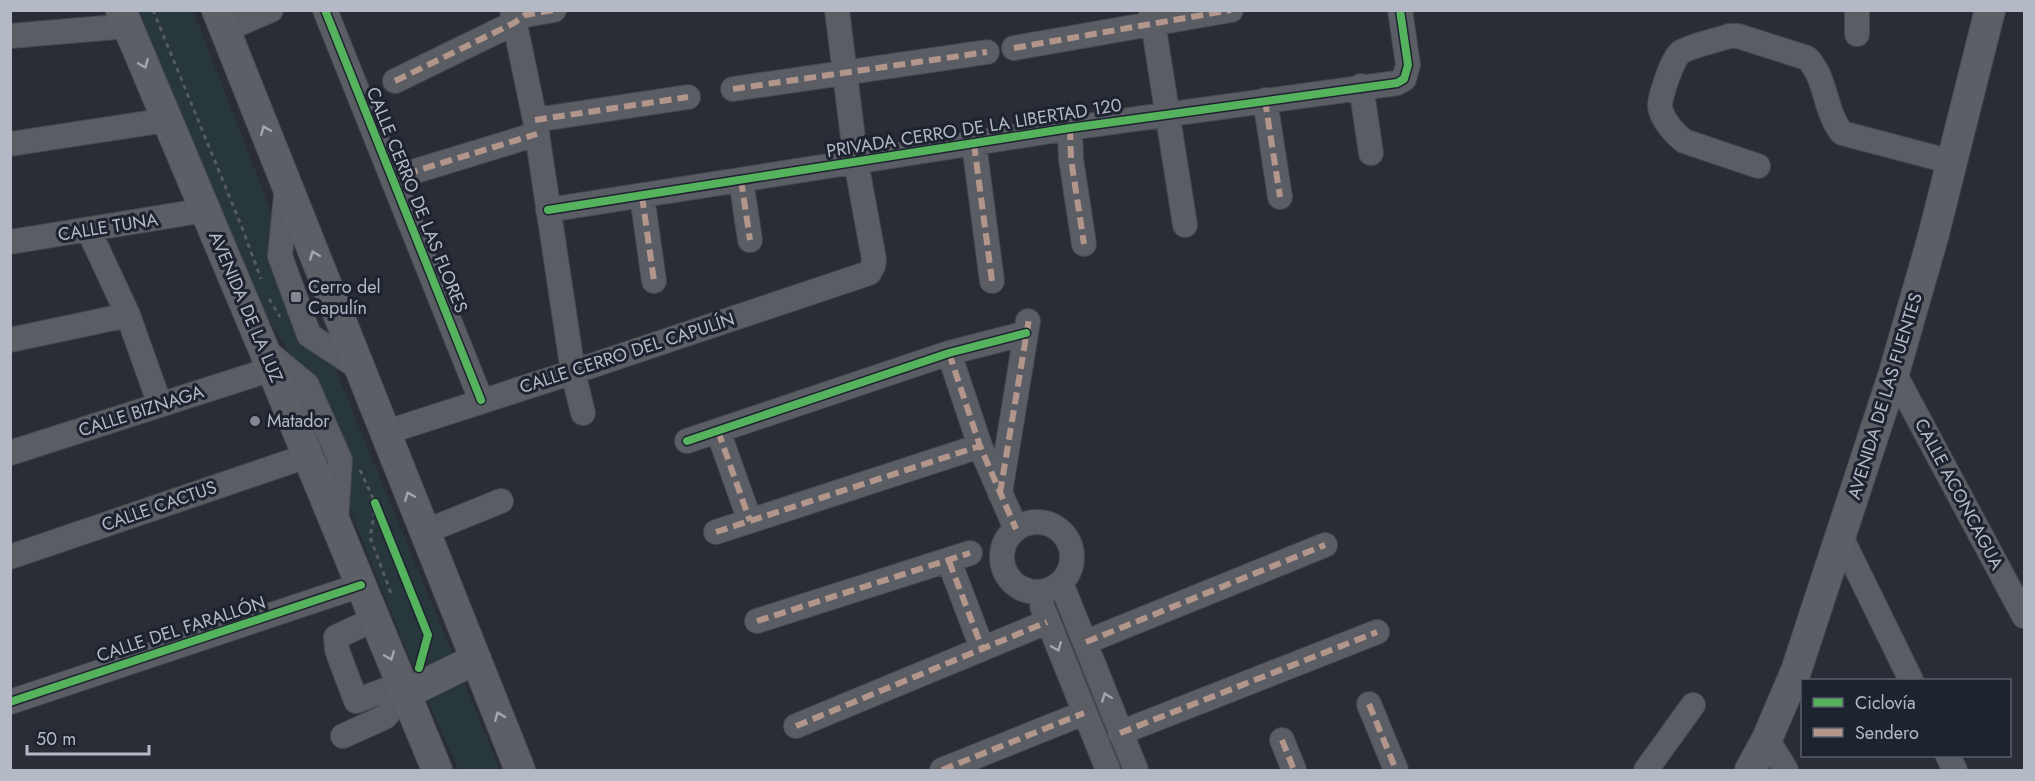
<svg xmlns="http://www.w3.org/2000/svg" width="2035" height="781" font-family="Jost,sans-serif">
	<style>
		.green { fill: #28373b }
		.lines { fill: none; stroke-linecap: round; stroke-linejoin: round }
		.minor-casing { stroke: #46484e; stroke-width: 26 }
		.major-casing { stroke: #484a52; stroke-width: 32 }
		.path { stroke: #575b60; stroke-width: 3; stroke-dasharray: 4.5 4.5; stroke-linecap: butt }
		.minor { stroke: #5a5d64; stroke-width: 24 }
		.major { stroke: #5c5f66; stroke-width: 30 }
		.quiet { stroke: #b2968c; stroke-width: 6; stroke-dasharray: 12 6; stroke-linecap: butt }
		.cycleway-casing { stroke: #1e2330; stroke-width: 11 }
		.cycleway { stroke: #56b35d; stroke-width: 8 }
		.oneway { stroke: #a2a7b3 }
		.oneway2 { stroke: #a2a7b2 }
		.poi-dot { fill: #848893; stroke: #1e2330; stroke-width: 2 }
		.labels { text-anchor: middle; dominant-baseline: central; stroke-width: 6; stroke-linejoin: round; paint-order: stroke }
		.street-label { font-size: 18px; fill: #b4b9c6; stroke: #1e2330 }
		.poi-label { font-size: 18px; fill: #b4b9c6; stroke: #1e2330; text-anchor: start }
	</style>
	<rect width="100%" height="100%" fill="#2a2d35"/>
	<path class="green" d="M 139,11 L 193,11 L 283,242 L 500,770 L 459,770 L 418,679 L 351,512 L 341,445 L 328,412 L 256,300 Z"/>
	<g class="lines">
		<defs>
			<path id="minor" d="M 325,10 L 481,400
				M 512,10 L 535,120 L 573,372 L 583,413
				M 1151,10 L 1185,225
				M 225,30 L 271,10
				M 1857,34 L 1857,10
				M 10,36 L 128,26
				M 1014,48 L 1231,10
				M 395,81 L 514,23 L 525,15 L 554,10
				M 1361,86 L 1371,153
				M 733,89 L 987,52
				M 1265,100 L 1280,197
				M 535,120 L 688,97
				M 1070,128 L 1071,159 L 1084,244
				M 10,144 L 167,120
				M 974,144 L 992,281
				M 1758,166 L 1684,141 C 1675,134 1662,120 1660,107 C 1659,99 1673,56 1681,52 C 1693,45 1715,41 1729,36 L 1738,36 L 1807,58 C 1827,78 1824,111 1842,133 L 1952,162
				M 406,174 L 537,134
				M 741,180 L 750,240
				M 287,185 L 280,256 L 309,335 L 359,368
				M 642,196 L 654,281
				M 548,210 L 1070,128 L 1397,83 L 1404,79 L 1408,65 L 1400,10
				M 89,231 L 128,315 L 160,405
				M 10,242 L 206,210
				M 10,340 L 128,315
				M 265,350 L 307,385 L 340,460 L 336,522
				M 949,353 L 980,446 L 1016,529
				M 1894,373 L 2024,616
				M 718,431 L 750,521
				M 384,433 L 573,372 L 869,273 L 873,266 L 874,259 L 856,162 L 837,10
				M 687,441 L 949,353 L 1026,333
				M 10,453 L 272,369
				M 1000,493 L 1028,321
				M1002 557a35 35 0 1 1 70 0a35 35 0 1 1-70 0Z
				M 424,532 L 501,501
				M 716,532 L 980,446
				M 1841,537 L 1911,680
				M 10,557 L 307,456
				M 949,561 L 982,648
				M 1061,583 L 1136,770
				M 1042,606 L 1108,770
				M 375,619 L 336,637 L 337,650 L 356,701 L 401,684
				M 757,621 L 970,553
				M 1086,642 L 1325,545
				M 10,702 L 361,585
				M 1369,704 L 1396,770
				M 796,726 L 1047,622
				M 1120,733 L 1377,632
				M 343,736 L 385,717 L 405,694
				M 1767,739 L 1786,770
				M 1282,740 L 1294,770
				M 1948,756 L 1955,770
				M 942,770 L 1084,713
				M 1646,770 L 1693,705"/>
			<path id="major" d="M 121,10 L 272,369 L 437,770
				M 217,10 L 520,770
				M 405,694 L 476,659
				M 1750,770 L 1767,739 L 1796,671 L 1894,373 L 1933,237 L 1990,10"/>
		</defs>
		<use href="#minor" class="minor-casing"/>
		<use href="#major" class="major-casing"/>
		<path class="path" d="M 153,10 L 241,225 L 261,279
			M 269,299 L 280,317
			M 360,470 L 376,505 L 370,537 L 392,596"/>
		<use href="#minor" class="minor"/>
		<use href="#major" class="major"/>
		<path class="quiet" d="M 1014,48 L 1231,10
			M 395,81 L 514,23 L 525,15 L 554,10
			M 733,89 L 987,52
			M 1265,100 L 1280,197
			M 535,120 L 688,97
			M 1070,128 L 1071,159 L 1084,244
			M 974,144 L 992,281
			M 406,174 L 537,134
			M 741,180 L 750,240
			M 642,196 L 654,281
			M 949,353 L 980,446 L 1016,529
			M 718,431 L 750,521
			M 1000,493 L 1029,319
			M 716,532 L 980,446
			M 949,561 L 982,648
			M 757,621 L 970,553
			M 1086,642 L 1325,545
			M 1369,704 L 1396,770
			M 796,726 L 1047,622
			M 1120,733 L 1377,632
			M 1282,740 L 1294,770
			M 942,770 L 1084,713"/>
		<defs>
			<path id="cycleway" d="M 325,10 L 481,400
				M 548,210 L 1070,128 L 1397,83 L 1404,79 L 1408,65 L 1400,10
				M 687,441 L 949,353 L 1026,333
				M 375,503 L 428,635 L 419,668
				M 10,702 L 361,585"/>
		</defs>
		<use href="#cycleway" class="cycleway-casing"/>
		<use href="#cycleway" class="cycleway"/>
	</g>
	<defs><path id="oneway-chevron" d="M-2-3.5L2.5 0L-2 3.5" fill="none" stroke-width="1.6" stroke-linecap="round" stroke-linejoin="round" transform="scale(1.5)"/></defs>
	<g class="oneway">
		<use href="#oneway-chevron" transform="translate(144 64) rotate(67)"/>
		<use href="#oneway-chevron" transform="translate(265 130) rotate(-112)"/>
		<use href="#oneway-chevron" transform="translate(314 255) rotate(-111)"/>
		<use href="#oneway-chevron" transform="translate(409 496) rotate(-112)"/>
		<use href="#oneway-chevron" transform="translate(390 656) rotate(68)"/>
		<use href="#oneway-chevron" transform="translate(499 716) rotate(-111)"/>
	</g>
	<g class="oneway2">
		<use href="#oneway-chevron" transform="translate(1057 647) rotate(68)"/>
		<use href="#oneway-chevron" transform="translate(1106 697) rotate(-111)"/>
	</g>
	<g class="poi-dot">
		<rect x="290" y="291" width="12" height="12" rx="3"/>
		<circle cx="255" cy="421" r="6"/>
	</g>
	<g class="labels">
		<g class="street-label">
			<text transform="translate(974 128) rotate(-9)">PRIVADA CERRO DE LA LIBERTAD 120</text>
			<text transform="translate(417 200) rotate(68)">CALLE CERRO DE LAS FLORES</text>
			<text transform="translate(108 227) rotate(-9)">CALLE TUNA</text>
			<text transform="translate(246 307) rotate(67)">AVENIDA DE LA LUZ</text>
			<text transform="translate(627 353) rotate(-18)">CALLE CERRO DEL CAPULÍN</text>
			<text transform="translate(1885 396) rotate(-73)">AVENIDA DE LAS FUENTES</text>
			<text transform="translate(141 411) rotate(-18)">CALLE BIZNAGA</text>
			<text transform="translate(1959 494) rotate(62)">CALLE ACONCAGUA</text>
			<text transform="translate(159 506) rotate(-19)">CALLE CACTUS</text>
			<text transform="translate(181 629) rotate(-18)">CALLE DEL FARALLÓN</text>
		</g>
		<g class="poi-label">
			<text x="308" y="287">Cerro del<tspan x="308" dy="21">Capulín</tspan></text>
			<text x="267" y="421">Matador</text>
		</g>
	</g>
	<rect width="2035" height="781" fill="none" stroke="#b4b9c6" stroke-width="24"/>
	<rect x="1801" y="679" width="210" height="78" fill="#1e2330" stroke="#5a5f6c" stroke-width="1.5"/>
	<rect x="1813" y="698" width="30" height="9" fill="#56b35d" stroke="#5a5f6c" stroke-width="1.5"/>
	<text x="1855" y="709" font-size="18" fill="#b4b9c6">Ciclovía</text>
	<rect x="1813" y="728" width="30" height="9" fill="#b2968c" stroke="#5a5f6c" stroke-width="1.5"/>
	<text x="1855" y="739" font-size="18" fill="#b4b9c6">Sendero</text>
	<path d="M27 745v9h122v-9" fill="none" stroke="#b4b9c6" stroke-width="3"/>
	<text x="36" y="745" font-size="18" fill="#b4b9c6" stroke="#1e2330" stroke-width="4.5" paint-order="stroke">50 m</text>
</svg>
